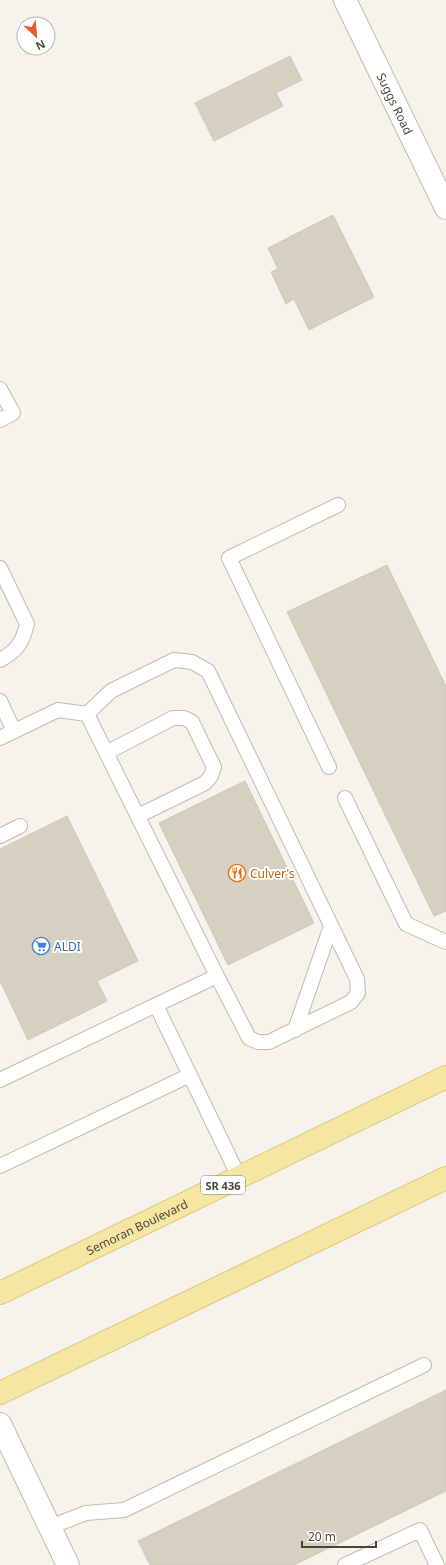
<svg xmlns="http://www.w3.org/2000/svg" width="446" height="1565" font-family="'Noto Sans',sans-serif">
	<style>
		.building { fill: #d6d0c3; stroke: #d0c8b6 }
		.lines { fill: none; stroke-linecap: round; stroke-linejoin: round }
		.service-casing { stroke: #c0bbaf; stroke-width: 16 }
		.minor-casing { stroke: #c0bbaf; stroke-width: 24 }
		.primary-casing { stroke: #dbc574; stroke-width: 24 }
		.service { stroke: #fff; stroke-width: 14 }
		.minor { stroke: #fff; stroke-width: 22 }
		.primary { stroke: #f6e6a4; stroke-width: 22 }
		.labels { text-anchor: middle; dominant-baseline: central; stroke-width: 4; stroke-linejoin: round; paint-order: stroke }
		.shield { fill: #fff; stroke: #807d75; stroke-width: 1 }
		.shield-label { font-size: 11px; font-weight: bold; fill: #49453a }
		.street-label { font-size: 12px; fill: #49453a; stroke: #fff }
		.food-label { font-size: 12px; fill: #c56008; stroke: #fff; text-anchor: start }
		.shop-label { font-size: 12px; fill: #366cbe; stroke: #fff; text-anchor: start }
	</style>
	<rect width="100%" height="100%" fill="#f5f3ec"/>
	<path class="building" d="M 290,56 L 302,80 L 276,93 L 283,106 L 214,141 L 195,103 Z
		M 333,215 L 374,297 L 309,330 L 294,299 L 286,304 L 271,272 L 278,269 L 268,248 Z
		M 387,565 L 446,686 L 446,911 L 434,916 L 287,612 Z
		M 245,781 L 314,923 L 228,965 L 159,823 Z
		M 67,816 L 138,961 L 97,981 L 107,1001 L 28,1040 L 0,981 L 0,849 Z
		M 446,1390 L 446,1491 L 294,1565 L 150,1565 L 138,1541 Z"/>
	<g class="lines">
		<defs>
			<path id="service" d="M 0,389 L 13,413 L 0,420
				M 0,568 L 27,624 C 22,643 18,650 0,660
				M 0,701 L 14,731
				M 87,714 L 111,691 L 174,660 L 192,662 L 208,671 L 357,979 L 358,993 L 351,1002 L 269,1042 L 258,1042 L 249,1038 L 217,976 L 156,1005
				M 87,714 L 217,976
				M 0,738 L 58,710 L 87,714
				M 106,753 L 173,718 L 184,718 L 192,722 L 214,767 L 211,776 L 205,783 L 138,816
				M 329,767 L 229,558 L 338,505
				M 345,798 L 406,924 L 446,942
				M 0,836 L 20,826
				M 295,1030 L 331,926
				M 0,1080 L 156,1005 L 239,1177
				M 0,1166 L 190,1075
				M 50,1527 L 86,1513 L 124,1510 L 424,1365
				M 345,1565 L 420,1530 L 437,1565"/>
			<g id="minor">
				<path id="s1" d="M 345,0 L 446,208"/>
				<path d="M 0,1424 L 68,1565"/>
			</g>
			<g id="primary">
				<path id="s2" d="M 0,1293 L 446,1077"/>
				<path d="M 0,1393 L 446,1178"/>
			</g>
		</defs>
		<use href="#service" class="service-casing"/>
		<use href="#minor" class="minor-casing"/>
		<use href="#primary" class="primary-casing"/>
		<use href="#service" class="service"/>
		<use href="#minor" class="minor"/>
		<use href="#primary" class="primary"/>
	</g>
	<defs>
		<symbol id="restaurant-ring" viewBox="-11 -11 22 22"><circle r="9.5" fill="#fff" stroke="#e8710a" stroke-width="1.5"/><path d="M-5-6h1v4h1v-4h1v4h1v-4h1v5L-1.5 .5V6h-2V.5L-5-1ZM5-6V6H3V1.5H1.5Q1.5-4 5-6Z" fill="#e8710a"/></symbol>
		<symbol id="supermarket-ring" viewBox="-11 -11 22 22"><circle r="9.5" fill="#fff" stroke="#3f7fe0" stroke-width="1.5"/><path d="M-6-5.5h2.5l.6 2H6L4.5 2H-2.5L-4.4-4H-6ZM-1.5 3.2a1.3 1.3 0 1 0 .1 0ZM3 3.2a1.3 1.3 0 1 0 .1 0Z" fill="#3f7fe0"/></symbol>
	</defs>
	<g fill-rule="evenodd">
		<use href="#restaurant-ring" x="227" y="863" width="20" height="20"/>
		<use href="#supermarket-ring" x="31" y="936" width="20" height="20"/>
	</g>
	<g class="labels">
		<rect class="shield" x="201" y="1176" width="44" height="18" rx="3"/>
		<g class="shield-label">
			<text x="223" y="1185">SR 436</text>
		</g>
		<g class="street-label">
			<text stroke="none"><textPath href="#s1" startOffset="115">Suggs Road</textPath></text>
			<text stroke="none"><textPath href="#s2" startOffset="152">Semoran Boulevard</textPath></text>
		</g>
		<g class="food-label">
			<text x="250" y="873">Culver's</text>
		</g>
		<g class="shop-label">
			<text x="54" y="946">ALDI</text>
		</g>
	</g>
	<g transform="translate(36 36) rotate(154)"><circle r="19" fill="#ffffff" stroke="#b6b5b0"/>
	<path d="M0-3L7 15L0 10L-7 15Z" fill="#e95b30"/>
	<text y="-6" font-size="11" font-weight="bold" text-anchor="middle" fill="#49453a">N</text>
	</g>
	<path d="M302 1541v6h74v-6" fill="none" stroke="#49453a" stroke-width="2"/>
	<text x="308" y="1541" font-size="12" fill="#49453a" stroke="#ffffff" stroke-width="3" paint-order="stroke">20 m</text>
</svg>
